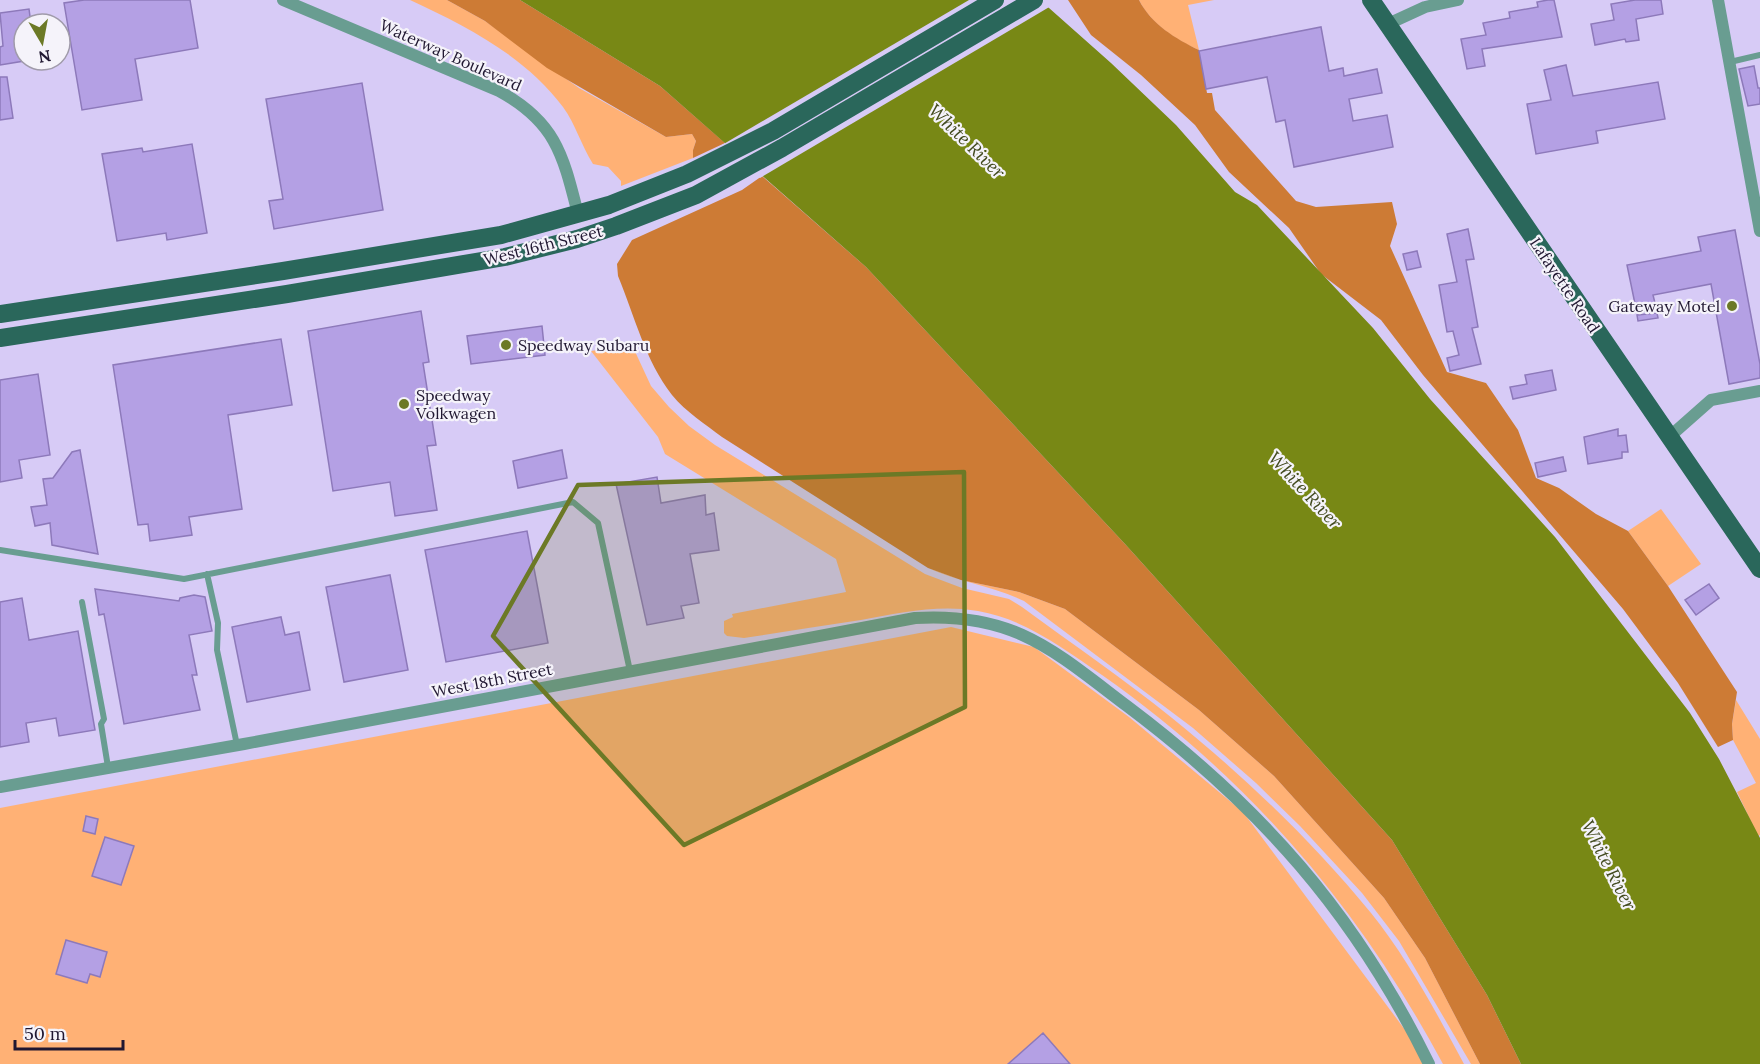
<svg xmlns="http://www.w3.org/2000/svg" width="1760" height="1064" font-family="Lora,serif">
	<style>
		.green { fill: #ffb175 }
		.forest { fill: #cd7b35 }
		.water { fill: #788815 }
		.pier { fill: #d7cbf6 }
		.building { fill: #b4a0e4; stroke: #8d79ba; stroke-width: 1.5 }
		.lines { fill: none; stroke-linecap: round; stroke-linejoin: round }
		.lane { stroke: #699d91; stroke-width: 6 }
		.street { stroke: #699d91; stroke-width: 12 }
		.primary { stroke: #2a675b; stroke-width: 18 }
		.marked { fill: #6c7926; fill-opacity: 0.2; stroke: #6c7926; stroke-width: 4.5; stroke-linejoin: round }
		.poi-dot { fill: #6c7926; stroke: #f5f3fa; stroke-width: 2 }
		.labels { text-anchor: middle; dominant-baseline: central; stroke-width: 4.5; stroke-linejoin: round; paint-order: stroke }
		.street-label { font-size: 16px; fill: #201731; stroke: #f5f3fa }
		.poi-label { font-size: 16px; fill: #201731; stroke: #f5f3fa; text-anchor: start }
		.water-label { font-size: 18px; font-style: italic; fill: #434b20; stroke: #f5f3fa }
	</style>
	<rect width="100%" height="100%" fill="#d7cbf6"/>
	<path class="green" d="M 410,0 L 447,0 L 485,21 L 579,88 L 666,137 L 692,134 L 696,141 L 693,150 L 693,158 L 621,186 L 621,181 L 608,167 L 593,164 C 581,145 576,125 563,107 C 525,56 466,26 410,0 Z
		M 1139,0 L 1214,0 L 1188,5 L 1199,50 C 1176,40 1151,24 1139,0 Z
		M 632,345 L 651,386 L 669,407 L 689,426 L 715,445 L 925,574 L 962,588 L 1009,599 L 1022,607 C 1072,644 1124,679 1172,718 C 1244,776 1312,841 1371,913 C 1408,959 1436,1012 1464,1064 L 1443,1064 C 1358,906 1250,779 1102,675 C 1064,649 1025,619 978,611 C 939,604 899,613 861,620 C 822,626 783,632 744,638 L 727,636 L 724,633 L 724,621 L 733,617 L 732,614 L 846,592 L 836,559 L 665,454 L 658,437 L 591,351 Z
		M 1661,509 L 1701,564 L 1668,586 L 1628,531 Z
		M 928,568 L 961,580 L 1019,592 L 1065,609 L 1199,710 L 1274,776 L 1384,898 L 1425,958 L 1480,1064 L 1471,1064 L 1399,941 L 1362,893 L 1300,826 L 1256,783 L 1193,728 L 1024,601 C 993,586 959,582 928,568 Z
		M 951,627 L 1034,647 L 1129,717 L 1243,812 L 1414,1042 L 1423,1064 L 0,1064 L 0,808 Z
		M 1736,700 L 1760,739 L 1760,835 L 1758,836 L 1737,792 L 1756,783 L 1733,740 L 1732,724 Z"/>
	<path class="forest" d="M 447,0 L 520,0 L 660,86 L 725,143 L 693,158 L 693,150 L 696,141 L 692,134 L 666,137 L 547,68 L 485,21 Z
		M 1068,0 L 1139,0 C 1151,24 1176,39 1199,50 L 1207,93 L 1212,93 L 1215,110 L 1296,201 L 1316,207 L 1392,202 L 1397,224 L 1390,246 L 1447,372 L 1486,383 L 1518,430 L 1536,478 L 1559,488 L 1596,514 L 1628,531 L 1668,586 L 1737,692 L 1732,724 L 1733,740 L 1718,747 L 1678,683 L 1623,609 L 1423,375 L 1381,320 L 1321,274 L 1289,228 L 1229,172 L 1195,125 L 1141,75 L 1091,35 Z
		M 762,176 L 866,267 L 1125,544 L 1392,840 L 1487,995 L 1521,1064 L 1480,1064 L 1425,958 L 1384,898 L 1274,776 L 1199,710 L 1065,609 L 1019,592 L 961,580 L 928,568 L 722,437 C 705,424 686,412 672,395 C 645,360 635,317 618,276 L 617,264 L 632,240 L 742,190 Z"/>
	<path class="water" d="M 520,0 L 1040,0 L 1111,63 L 1176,125 L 1235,192 L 1257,205 L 1373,328 L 1430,399 L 1555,537 L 1690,713 L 1719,759 L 1760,838 L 1760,1064 L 1521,1064 L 1487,995 L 1392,840 L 1125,544 L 866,267 L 660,86 Z"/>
	<path class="pier" d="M 969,0 L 1044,0 L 1051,6 L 760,178 L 722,145 Z"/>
	<path class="building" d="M 84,0 L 190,0 L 198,48 L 135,59 L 142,100 L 82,110 L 64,3 Z
		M 1548,0 L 1554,0 L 1562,37 L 1482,49 L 1485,66 L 1467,69 L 1461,39 L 1486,35 L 1483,23 L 1510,18 L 1509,12 L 1538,7 L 1537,2 Z
		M 1635,0 L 1661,0 L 1663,14 L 1636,19 L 1639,40 L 1626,42 L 1625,39 L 1595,45 L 1591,24 L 1614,20 L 1611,4 Z
		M 29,9 L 31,24 L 24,24 L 24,61 L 0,65 L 0,47 L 3,46 L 0,13 Z
		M 1321,27 L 1329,71 L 1343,68 L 1344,76 L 1377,69 L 1382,93 L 1349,99 L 1353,121 L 1387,115 L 1393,147 L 1294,167 L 1285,120 L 1276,122 L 1267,77 L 1206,89 L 1199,51 Z
		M 1566,65 L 1573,96 L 1658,82 L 1665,119 L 1596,131 L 1598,143 L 1536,154 L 1527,104 L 1551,100 L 1544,70 Z
		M 1754,66 L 1758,88 L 1760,88 L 1760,104 L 1748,106 L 1739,69 Z
		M 0,77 L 7,77 L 13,118 L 0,120 Z
		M 362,83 L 383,210 L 274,229 L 269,201 L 283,199 L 266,99 Z
		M 192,144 L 207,233 L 167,240 L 166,233 L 117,241 L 102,154 L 142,148 L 143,152 Z
		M 1468,229 L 1474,259 L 1466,260 L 1478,327 L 1472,328 L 1481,364 L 1450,371 L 1447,358 L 1459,355 L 1453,331 L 1447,332 L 1439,285 L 1457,282 L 1447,234 Z
		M 1735,230 L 1760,364 L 1760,378 L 1729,384 L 1711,284 L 1653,295 L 1655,303 L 1635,304 L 1627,265 L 1701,251 L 1698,237 Z
		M 1417,251 L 1421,267 L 1407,270 L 1403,254 Z
		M 421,311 L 429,362 L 423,363 L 436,445 L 427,446 L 437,510 L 395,516 L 390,482 L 333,491 L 308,331 Z
		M 1657,313 L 1658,318 L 1638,321 L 1637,315 Z
		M 542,326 L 545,355 L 471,364 L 467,336 Z
		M 281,339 L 292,405 L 228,415 L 242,509 L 189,517 L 192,535 L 150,541 L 148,524 L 138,525 L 113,365 Z
		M 1552,370 L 1556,390 L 1513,399 L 1510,387 L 1527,384 L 1525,375 Z
		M 38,374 L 50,455 L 19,460 L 22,478 L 0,482 L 0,380 Z
		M 1618,429 L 1618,436 L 1626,435 L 1628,452 L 1622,452 L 1622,458 L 1588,464 L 1584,437 Z
		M 80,450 L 98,554 L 52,545 L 50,523 L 35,526 L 31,507 L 47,505 L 43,479 L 53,478 L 72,452 Z
		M 562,450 L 567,478 L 518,488 L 513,461 Z
		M 1563,457 L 1566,471 L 1538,477 L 1535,463 Z
		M 657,477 L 661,503 L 705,495 L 706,515 L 714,513 L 719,550 L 690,554 L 699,603 L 681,606 L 684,618 L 647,625 L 616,484 Z
		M 527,531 L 548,643 L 446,662 L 425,550 Z
		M 390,575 L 408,670 L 344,682 L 326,587 Z
		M 1709,584 L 1719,598 L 1696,615 L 1685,600 Z
		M 95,589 L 179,601 L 180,598 L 194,595 L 205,597 L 212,631 L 189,635 L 197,675 L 192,675 L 200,710 L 124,724 L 104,614 L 99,615 Z
		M 22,598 L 29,640 L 78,631 L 95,730 L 59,736 L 56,718 L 26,723 L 29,742 L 0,747 L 0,602 Z
		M 281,617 L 285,635 L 299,632 L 310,690 L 247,702 L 232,627 Z
		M 86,816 L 98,819 L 95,834 L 83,831 Z
		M 105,837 L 134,846 L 121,885 L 92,876 Z
		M 66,940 L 107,952 L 100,977 L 90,974 L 87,983 L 56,974 Z
		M 1043,1033 L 1070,1064 L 1008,1064 Z"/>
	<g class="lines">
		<path class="lane" d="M 1730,62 L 1760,55
			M 1631,310 L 1660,308
			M 0,550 L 184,579 L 573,502 L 598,523 L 630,671
			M 207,574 L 218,623 L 217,650 L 237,745
			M 82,602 L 104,719 L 101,724 L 108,767"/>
		<path class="street" d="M 283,0 L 499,91 C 556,122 563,155 578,214
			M 1718,0 L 1760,231
			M 1388,24 L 1425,7 L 1458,0
			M 1668,438 L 1711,400 L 1760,391
			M 0,787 L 244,744 L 915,618 C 1014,612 1053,650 1127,706 C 1260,806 1355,913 1429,1064"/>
		<path class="primary" d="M 1371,0 L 1760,569
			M 0,314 L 283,271 L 501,235 L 609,205 L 687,174 L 773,131 L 995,0
			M 0,338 L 287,294 L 505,257 L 577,239 L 616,226 L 696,195 L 782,148 L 1034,0"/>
	</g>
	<path class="marked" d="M 964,472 L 965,707 L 684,845 L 493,636 L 578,485 Z"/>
	<g class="poi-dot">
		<circle cx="1732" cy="306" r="6"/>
		<circle cx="506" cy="345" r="6"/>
		<circle cx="404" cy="404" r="6"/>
	</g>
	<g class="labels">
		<g class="street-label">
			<text transform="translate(451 55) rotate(24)">Waterway Boulevard</text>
			<text transform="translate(543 245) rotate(-14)">West 16th Street</text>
			<text transform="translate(1565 285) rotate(56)">Lafayette Road</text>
			<text transform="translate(492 680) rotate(-11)">West 18th Street</text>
		</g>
		<g class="poi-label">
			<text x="1720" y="306" text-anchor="end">Gateway Motel</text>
			<text x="518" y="345">Speedway Subaru</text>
			<text x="416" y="395">Speedway<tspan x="416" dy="18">Volkwagen</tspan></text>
		</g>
		<g class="water-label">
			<text transform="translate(967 141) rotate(44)">White River</text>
			<text transform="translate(1305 490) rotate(47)">White River</text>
			<text transform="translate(1609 865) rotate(63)">White River</text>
		</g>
	</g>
	<g transform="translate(42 42) rotate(170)"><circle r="28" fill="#f5f3fa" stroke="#a09baa" stroke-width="1.5"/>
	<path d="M0-4.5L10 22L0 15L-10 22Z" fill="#6c7926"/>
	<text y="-9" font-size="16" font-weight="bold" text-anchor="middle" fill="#201731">N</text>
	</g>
	<path d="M15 1040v9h108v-9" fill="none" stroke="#201731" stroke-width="3"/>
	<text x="24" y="1040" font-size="18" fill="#201731" stroke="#f5f3fa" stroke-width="4.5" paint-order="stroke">50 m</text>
</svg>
